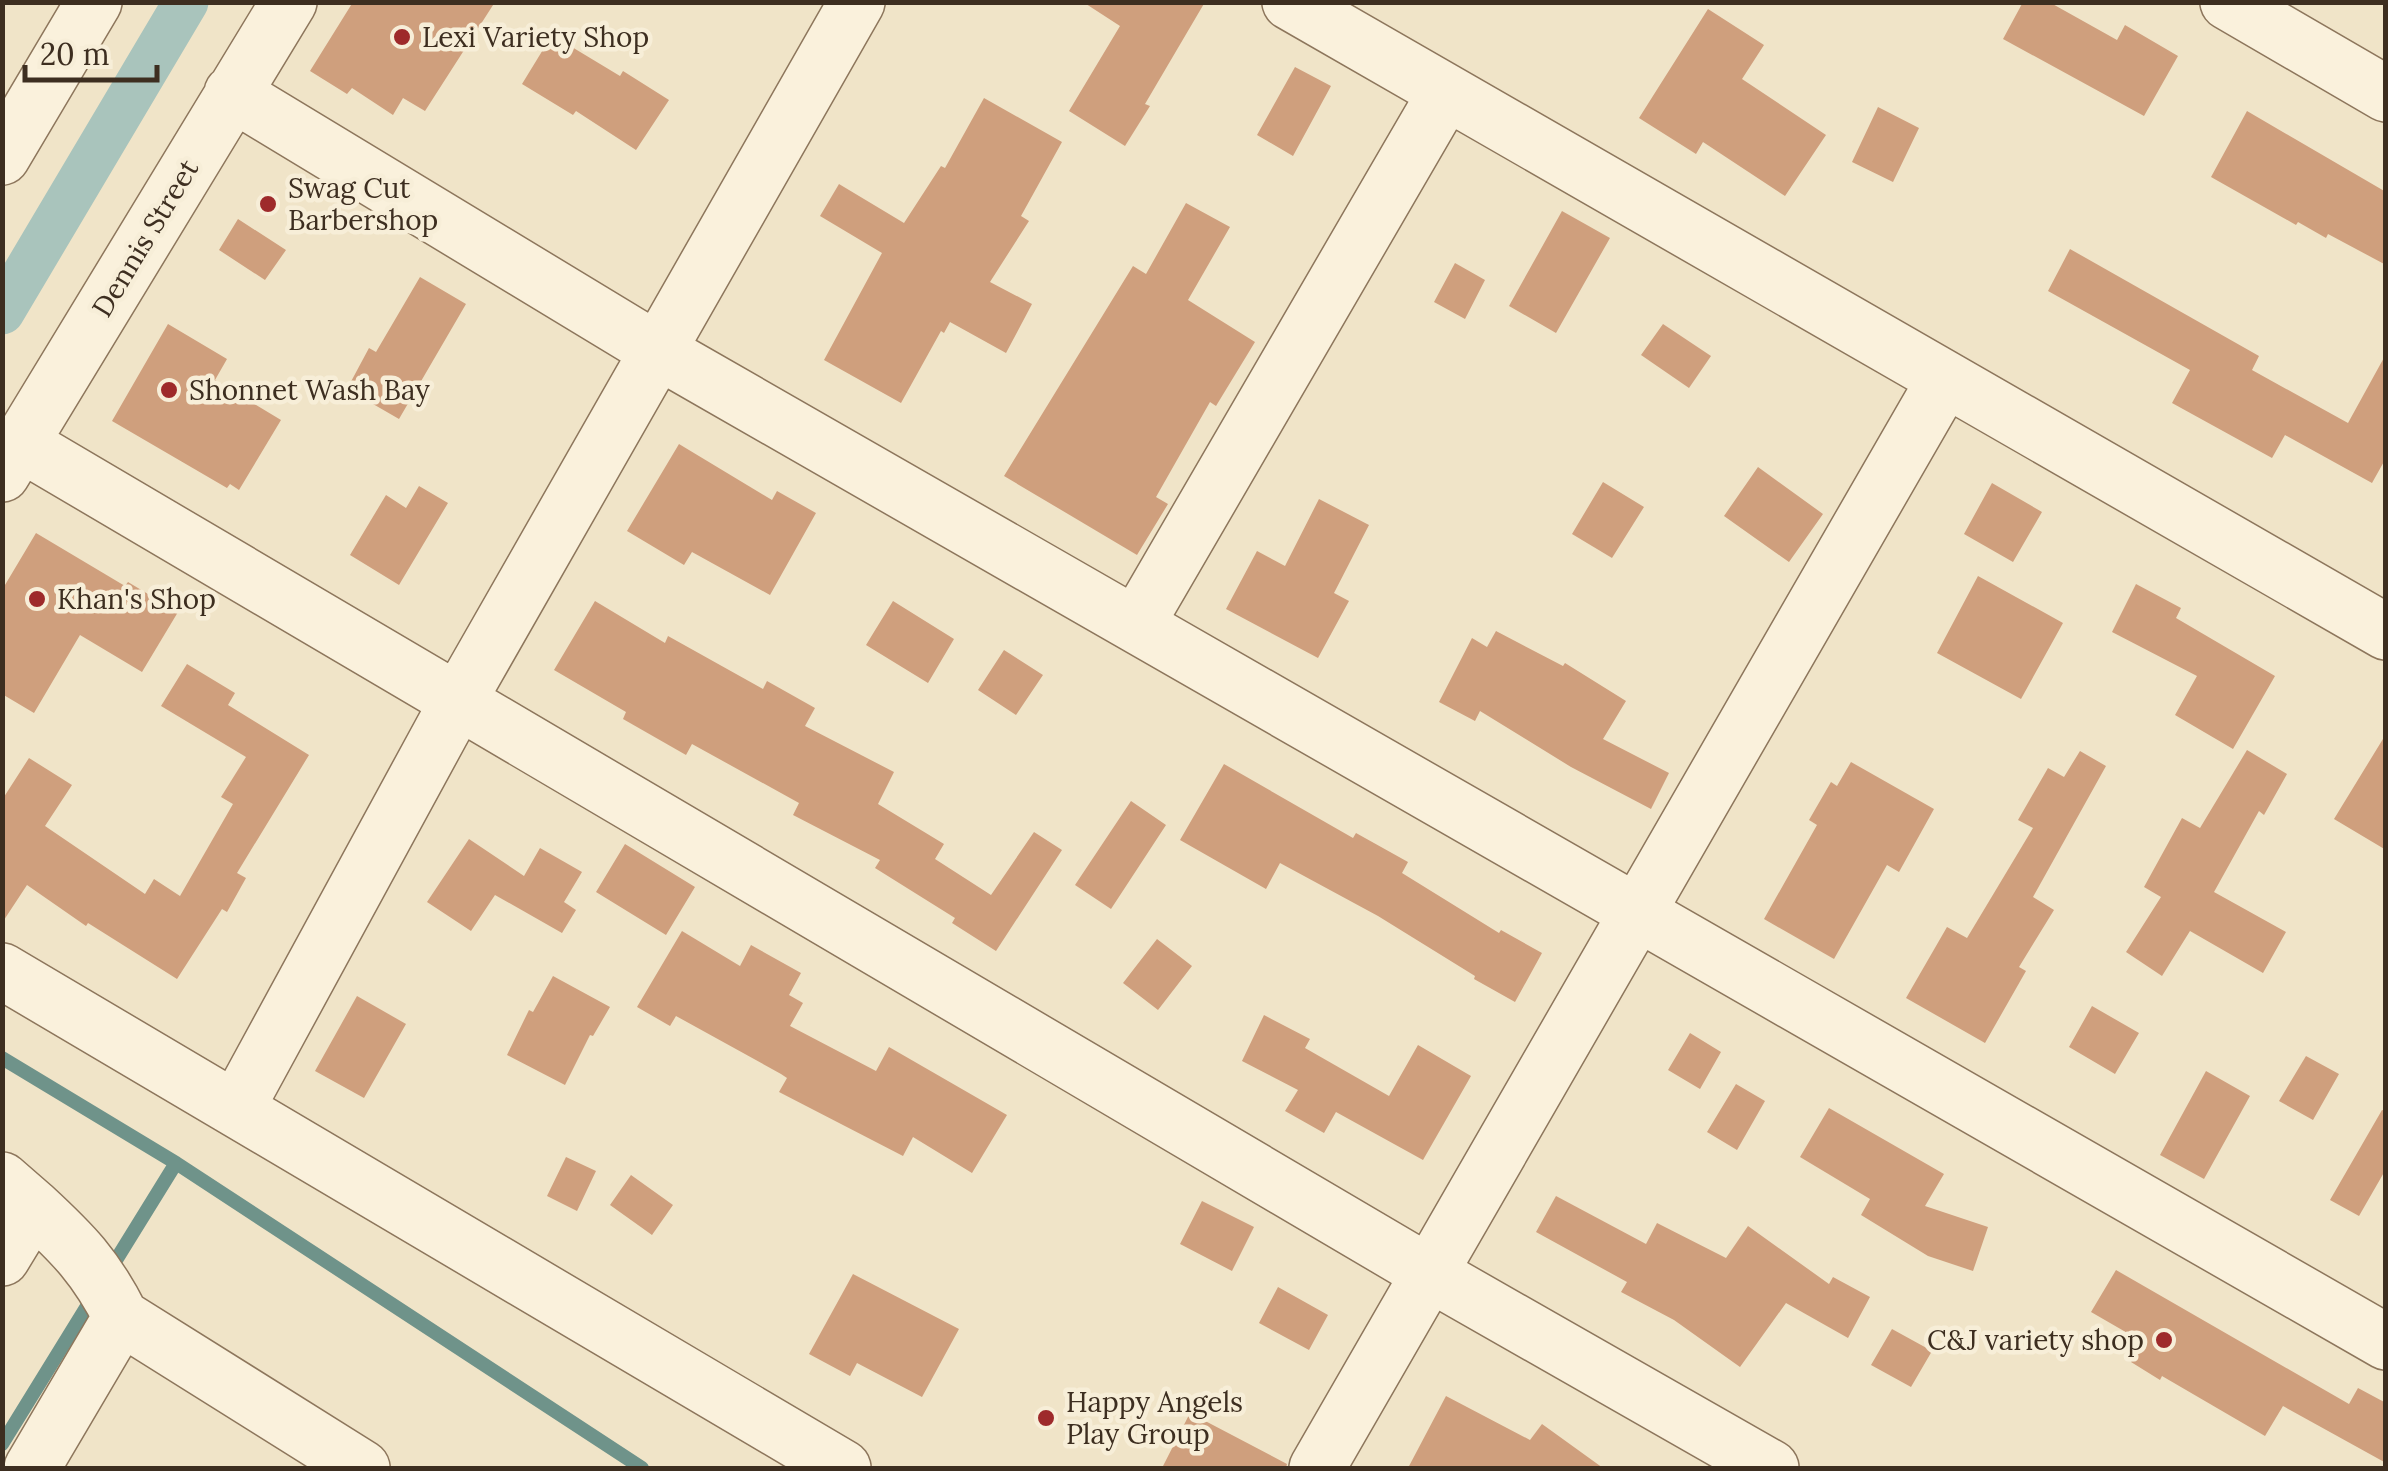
<svg xmlns="http://www.w3.org/2000/svg" width="2388" height="1471" font-family="Lora,serif">
	<style>
		.lines { fill: none; stroke-linecap: round; stroke-linejoin: round }
		.stream { stroke: #6f938a; stroke-width: 14 }
		.canal { stroke: #a9c4bc; stroke-width: 45 }
		.building { fill: #cf9f7d }
		.minor-casing { stroke: #8d765c; stroke-width: 58 }
		.minor { stroke: #faf1dc; stroke-width: 55 }
		.poi-dot { fill: #9e2a2b; stroke: #f7eed8; stroke-width: 4 }
		.labels { text-anchor: middle; dominant-baseline: central; stroke-width: 9; stroke-linejoin: round; paint-order: stroke }
		.poi-label { font-size: 28px; fill: #3d2e20; stroke: #f7eed8; text-anchor: start }
		.street-label { font-size: 28px; fill: #3d2e20; stroke: #f7eed8 }
	</style>
	<rect width="100%" height="100%" fill="#f0e4c8"/>
	<g class="lines">
		<path class="stream" d="M 2,1058 L 176,1163 L 642,1468
			M 108,1273 L 176,1163
			M 2,1444 L 94,1295"/>
		<path class="canal" d="M 2,312 L 186,2"/>
	</g>
	<path class="building" d="M 353,2 L 495,2 L 425,111 L 403,98 L 393,115 L 352,88 L 347,94 L 310,71 Z
		M 1083,2 L 1205,2 L 1145,104 L 1150,106 L 1125,146 L 1069,111 L 1120,26 Z
		M 2023,2 L 2049,2 L 2117,40 L 2125,25 L 2178,56 L 2144,116 L 2003,39 Z
		M 1708,9 L 1764,45 L 1742,79 L 1826,135 L 1785,196 L 1703,142 L 1696,154 L 1639,118 Z
		M 552,35 L 620,76 L 623,71 L 669,100 L 636,150 L 576,111 L 573,115 L 522,84 Z
		M 1295,67 L 1331,86 L 1293,156 L 1257,135 Z
		M 984,98 L 1062,142 L 1021,216 L 1029,221 L 990,282 L 1032,304 L 1006,353 L 950,322 L 944,333 L 941,331 L 901,403 L 824,360 L 882,253 L 820,216 L 839,184 L 904,223 L 941,166 L 945,168 Z
		M 1878,107 L 1919,128 L 1893,182 L 1852,162 Z
		M 2247,111 L 2386,192 L 2386,265 L 2328,234 L 2326,238 L 2298,222 L 2296,225 L 2211,177 Z
		M 1186,203 L 1230,227 L 1188,300 L 1255,342 L 1216,406 L 1210,402 L 1156,497 L 1168,504 L 1137,555 L 1004,476 L 1133,266 L 1146,274 Z
		M 1562,211 L 1610,238 L 1556,333 L 1509,306 Z
		M 238,219 L 286,250 L 265,280 L 219,250 Z
		M 2070,249 L 2259,356 L 2252,370 L 2348,423 L 2386,354 L 2386,458 L 2372,483 L 2285,435 L 2272,458 L 2172,403 L 2190,370 L 2048,291 Z
		M 1455,263 L 1485,280 L 1465,319 L 1434,302 Z
		M 420,277 L 466,304 L 399,419 L 347,389 L 369,348 L 376,352 Z
		M 168,324 L 227,359 L 215,380 L 281,420 L 239,490 L 230,484 L 227,488 L 112,421 Z
		M 1663,324 L 1711,356 L 1689,388 L 1641,355 Z
		M 679,444 L 772,500 L 777,491 L 816,513 L 770,595 L 692,552 L 684,565 L 627,531 Z
		M 1758,467 L 1823,514 L 1789,562 L 1724,516 Z
		M 1603,482 L 1644,507 L 1612,558 L 1572,534 Z
		M 1992,483 L 2042,512 L 2013,562 L 1964,534 Z
		M 419,486 L 448,503 L 399,585 L 350,555 L 386,495 L 406,508 Z
		M 1319,499 L 1369,525 L 1334,593 L 1349,601 L 1318,658 L 1226,609 L 1257,551 L 1285,566 Z
		M 36,533 L 125,586 L 128,582 L 178,612 L 142,672 L 80,635 L 34,713 L 2,694 L 2,590 Z
		M 1978,576 L 2063,623 L 2021,699 L 1937,653 Z
		M 2136,584 L 2181,608 L 2176,618 L 2275,676 L 2233,749 L 2175,715 L 2197,676 L 2112,632 Z
		M 595,601 L 665,643 L 668,636 L 763,689 L 767,681 L 815,708 L 805,726 L 894,772 L 878,804 L 944,844 L 935,859 L 991,895 L 1034,832 L 1062,850 L 996,951 L 952,923 L 955,918 L 875,868 L 880,860 L 793,815 L 799,803 L 692,744 L 686,755 L 623,719 L 626,712 L 554,670 Z
		M 893,601 L 954,639 L 928,683 L 866,645 Z
		M 1496,631 L 1563,666 L 1565,663 L 1626,701 L 1603,739 L 1669,773 L 1651,809 L 1571,767 L 1480,711 L 1475,721 L 1439,702 L 1472,638 L 1487,647 Z
		M 1004,650 L 1043,675 L 1016,715 L 978,690 Z
		M 187,664 L 235,693 L 228,705 L 309,755 L 237,873 L 246,878 L 227,912 L 222,909 L 177,979 L 88,923 L 86,926 L 27,885 L 2,923 L 2,800 L 29,758 L 72,785 L 45,826 L 145,894 L 154,879 L 180,896 L 233,804 L 221,797 L 246,757 L 161,706 Z
		M 2386,734 L 2386,850 L 2334,819 Z
		M 2247,750 L 2287,774 L 2264,815 L 2259,811 L 2214,892 L 2286,932 L 2263,973 L 2190,931 L 2162,976 L 2126,952 L 2161,897 L 2144,887 L 2182,818 L 2200,828 Z
		M 2080,751 L 2106,766 L 2033,897 L 2054,910 L 2019,967 L 2026,971 L 1985,1043 L 1906,998 L 1947,927 L 1967,938 L 2033,828 L 2018,820 L 2048,768 L 2064,777 Z
		M 1851,762 L 1934,809 L 1899,872 L 1887,865 L 1834,959 L 1764,919 L 1817,825 L 1809,820 L 1831,782 L 1837,786 Z
		M 1224,764 L 1353,838 L 1356,833 L 1408,862 L 1402,873 L 1499,933 L 1501,930 L 1542,953 L 1515,1002 L 1474,979 L 1475,976 L 1378,916 L 1280,863 L 1266,889 L 1180,840 Z
		M 1131,801 L 1166,825 L 1111,909 L 1075,885 Z
		M 469,839 L 524,876 L 540,848 L 582,872 L 564,902 L 576,910 L 562,933 L 495,895 L 471,931 L 427,902 Z
		M 625,844 L 695,887 L 666,935 L 596,892 Z
		M 682,931 L 740,966 L 751,945 L 801,973 L 789,995 L 803,1003 L 790,1026 L 876,1071 L 889,1047 L 1007,1115 L 972,1173 L 913,1137 L 903,1156 L 779,1092 L 787,1078 L 781,1074 L 676,1016 L 670,1026 L 637,1007 Z
		M 1157,939 L 1192,966 L 1158,1010 L 1123,983 Z
		M 553,976 L 610,1007 L 593,1036 L 590,1035 L 565,1085 L 507,1055 L 529,1010 L 533,1012 Z
		M 357,996 L 406,1024 L 364,1098 L 315,1071 Z
		M 2092,1006 L 2139,1033 L 2115,1074 L 2069,1047 Z
		M 1264,1015 L 1310,1039 L 1305,1048 L 1389,1096 L 1418,1045 L 1471,1076 L 1423,1160 L 1336,1112 L 1324,1133 L 1285,1111 L 1298,1090 L 1242,1061 Z
		M 1690,1033 L 1721,1052 L 1700,1089 L 1668,1070 Z
		M 2306,1056 L 2339,1074 L 2313,1120 L 2279,1101 Z
		M 2206,1071 L 2250,1096 L 2204,1179 L 2160,1155 Z
		M 1736,1084 L 1765,1101 L 1737,1150 L 1707,1132 Z
		M 1829,1108 L 1944,1174 L 1925,1206 L 1988,1227 L 1973,1271 L 1928,1256 L 1861,1215 L 1870,1199 L 1800,1157 Z
		M 2382,1110 L 2386,1111 L 2386,1169 L 2359,1216 L 2330,1200 Z
		M 566,1157 L 596,1171 L 577,1211 L 547,1196 Z
		M 631,1175 L 673,1205 L 652,1235 L 610,1205 Z
		M 1556,1196 L 1646,1244 L 1657,1223 L 1726,1258 L 1748,1226 L 1829,1284 L 1833,1277 L 1870,1297 L 1848,1338 L 1786,1303 L 1740,1367 L 1674,1320 L 1621,1292 L 1627,1282 L 1536,1232 Z
		M 1202,1201 L 1254,1227 L 1232,1271 L 1180,1244 Z
		M 2116,1270 L 2349,1404 L 2358,1388 L 2386,1403 L 2386,1463 L 2283,1406 L 2265,1436 L 2162,1376 L 2160,1380 L 2131,1362 L 2143,1342 L 2091,1312 Z
		M 853,1274 L 959,1329 L 922,1397 L 857,1363 L 850,1376 L 809,1354 Z
		M 1278,1287 L 1328,1315 L 1309,1350 L 1259,1323 Z
		M 1892,1329 L 1932,1351 L 1911,1387 L 1871,1365 Z
		M 1446,1396 L 1530,1440 L 1542,1424 L 1603,1468 L 1408,1468 Z
		M 1190,1413 L 1287,1464 L 1286,1468 L 1162,1468 Z"/>
	<g class="lines">
		<defs>
			<path id="minor" d="M 1290,2 L 2386,632
				M 2228,2 L 2386,94
				M 232,93 L 658,351 L 2386,1342
				M 2,157 L 94,2
				M 20,443 L 1429,1273 L 1771,1468
				M 2,474 L 289,2
				M 1136,625 L 1446,92
				M 2,971 L 843,1468
				M 236,1109 L 458,701 L 857,2
				M 2,1180 L 33,1207 L 2,1258
				M 33,1207 C 73,1244 96,1267 121,1317 L 362,1468
				M 32,1468 L 121,1317
				M 1317,1468 L 1945,379"/>
		</defs>
		<use href="#minor" class="minor-casing"/>
		<use href="#minor" class="minor"/>
	</g>
	<g class="poi-dot">
		<circle cx="402" cy="37" r="10"/>
		<circle cx="268" cy="204" r="10"/>
		<circle cx="169" cy="390" r="10"/>
		<circle cx="37" cy="599" r="10"/>
		<circle cx="2164" cy="1340" r="10"/>
		<circle cx="1046" cy="1418" r="10"/>
	</g>
	<g class="labels">
		<g class="poi-label">
			<text x="422" y="37">Lexi Variety Shop</text>
			<text x="288" y="188">Swag Cut<tspan x="288" dy="32">Barbershop</tspan></text>
			<text x="189" y="390">Shonnet Wash Bay</text>
			<text x="57" y="599">Khan's Shop</text>
			<text x="2144" y="1340" text-anchor="end">C&amp;J variety shop</text>
			<text x="1066" y="1402">Happy Angels<tspan x="1066" dy="32">Play Group</tspan></text>
		</g>
		<g class="street-label">
			<text transform="translate(145 238) rotate(-59)">Dennis Street</text>
		</g>
	</g>
	<rect width="2388" height="1471" fill="none" stroke="#3d2e20" stroke-width="10"/>
	<path d="M25 65v15h132v-15" fill="none" stroke="#3d2e20" stroke-width="5"/>
	<text x="40" y="65" font-size="30" fill="#3d2e20" stroke="#f7eed8" stroke-width="8" paint-order="stroke">20 m</text>
</svg>
